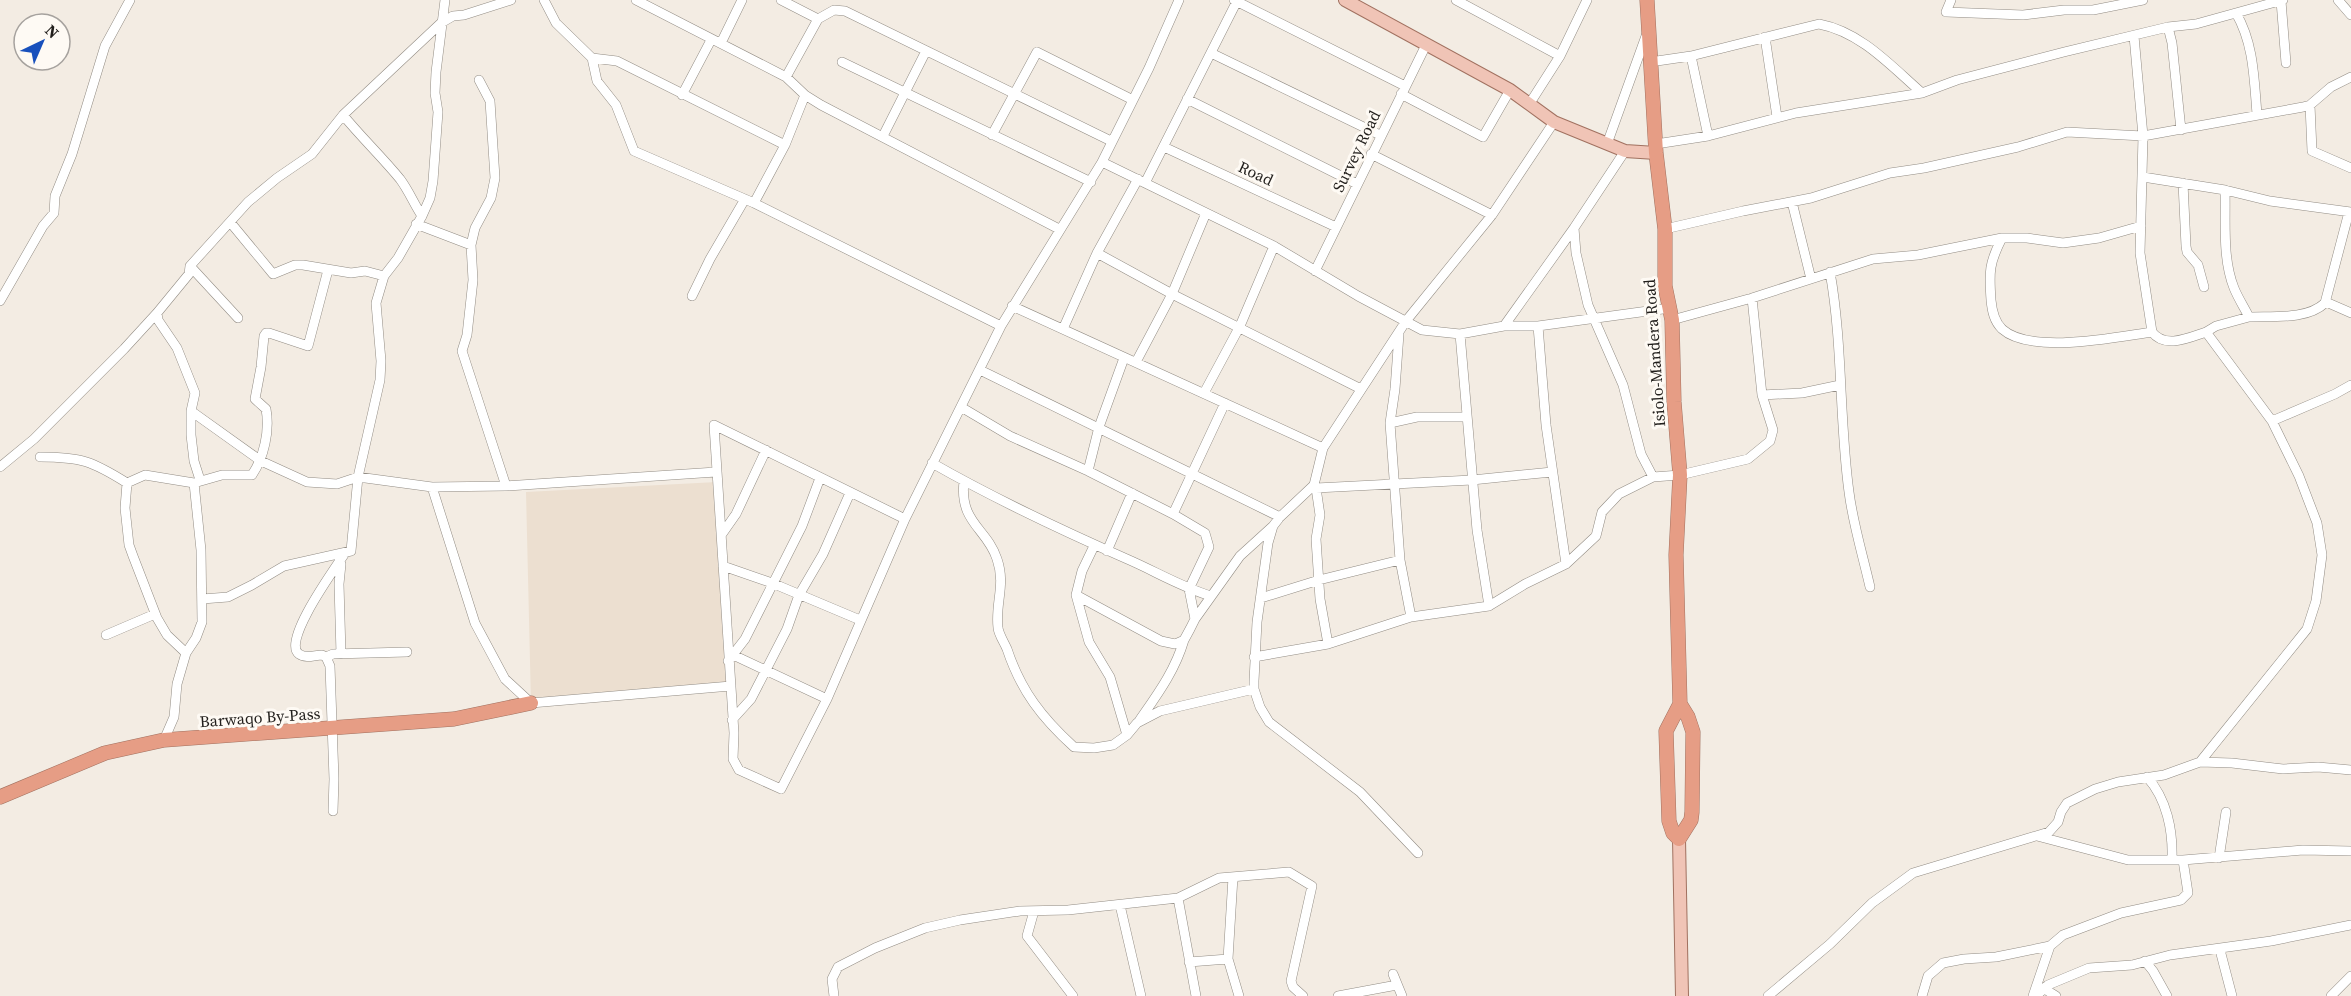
<svg xmlns="http://www.w3.org/2000/svg" width="2351" height="996" font-family="'Source Serif 4',serif">
	<style>
		.built { fill: #ecdfd0 }
		.lines { fill: none; stroke-linecap: round; stroke-linejoin: round }
		.minor-casing { stroke: #928c84; stroke-width: 10 }
		.major-casing { stroke: #a17160; stroke-width: 14 }
		.highway-casing { stroke: #a17160; stroke-width: 15 }
		.minor { stroke: #fff; stroke-width: 9 }
		.major { stroke: #f0c4b6; stroke-width: 12 }
		.highway { stroke: #e69d85; stroke-width: 14 }
		.labels { text-anchor: middle; dominant-baseline: central; stroke-width: 6; stroke-linejoin: round; paint-order: stroke }
		.street-label { font-size: 16px; fill: #221f1c; stroke: #fefaf4 }
	</style>
	<rect width="100%" height="100%" fill="#f3ece3"/>
	<path class="built" d="M 717,482 L 729,690 L 531,703 L 526,492 Z"/>
	<g class="lines">
		<defs>
			<path id="minor" d="M 544,0 L 556,23 L 592,58 L 597,81 L 616,105 L 634,151 L 754,203 L 1001,326
				M 636,0 L 786,77 L 805,95 L 821,105 L 1059,229
				M 781,0 L 818,19
				M 1234,0 L 1405,86
				M 1456,0 L 1560,56
				M 1951,0 L 1946,12 L 2023,15 L 2064,10 L 2093,10 L 2143,0
				M 2338,0 L 2351,15
				M 2281,1 L 2286,63
				M 2236,13 C 2254,44 2254,79 2257,114
				M 2168,27 L 2172,43 L 2181,130
				M 2134,36 L 2143,136 L 2140,253 L 2152,332 C 2165,349 2188,338 2206,332 L 2272,421 L 2299,476 L 2317,523 L 2322,555 L 2316,601 L 2307,629 L 2200,762
				M 1765,37 L 1777,117
				M 721,43 L 742,0
				M 1211,53 L 1380,135
				M 1691,56 L 1708,136
				M 592,58 L 617,61 L 785,145
				M 842,62 L 1091,182
				M 1650,62 L 1691,56 L 1819,24 C 1861,32 1891,66 1922,93
				M 786,77 L 818,19 L 834,10 L 845,11 L 1111,141
				M 479,80 L 490,101 L 495,178 L 491,198 L 475,228 L 471,245 L 473,280 L 467,335 L 462,351 L 506,486
				M 1401,94 L 1483,137 L 1510,90
				M 682,95 L 711,40
				M 1187,99 L 1357,184
				M 1530,103 L 1560,56 L 1587,0
				M 2310,105 L 2312,151 L 2351,168
				M 343,115 C 361,137 382,157 400,179 C 409,191 414,204 422,216
				M 992,135 L 1037,52 L 1133,100
				M 883,136 L 926,51
				M 1607,144 L 1646,36
				M 1656,144 L 1708,136 L 1796,113 L 1922,93 L 1957,80 L 2064,52 L 2168,27 L 2196,24 L 2283,0
				M 1164,147 L 1336,227
				M 1371,154 L 1492,215
				M 1102,162 L 1274,246 L 1358,296 L 1422,330 L 1460,334 L 1504,326 L 1538,326 L 1670,308
				M 2143,177 L 2225,190 L 2270,201 L 2351,212
				M 1145,183 L 1237,1
				M 2183,183 L 2186,246 L 2187,252 L 2198,265 L 2204,287
				M 1792,202 L 1811,279
				M 754,203 L 785,145 L 805,95
				M 230,222 L 273,274 L 295,265 L 303,265 L 351,273 L 365,271 L 384,276
				M 416,224 L 471,245
				M 1574,228 L 1576,253 L 1588,305 L 1623,385 L 1641,454 L 1653,477
				M 1665,229 L 1743,211 L 1811,198 L 1890,173 L 1924,168 L 2018,147 L 2067,132 L 2143,136 L 2303,107 L 2310,105 L 2331,87 L 2351,77
				M 2002,238 C 1989,263 1989,272 1991,300 C 1992,311 1994,321 2002,329 C 2031,355 2116,337 2152,332
				M 1097,253 L 1172,294 L 1361,389
				M 190,266 L 238,318
				M 1315,271 L 1426,45
				M 1830,272 C 1843,345 1839,419 1849,492 C 1853,524 1863,556 1870,587
				M 692,296 L 710,259 L 745,199
				M 1752,298 L 1762,395 L 1802,393 L 1840,385
				M 0,301 L 43,226 L 54,213 L 55,196 L 72,154 L 105,46 L 130,0
				M 2326,302 L 2351,313
				M 1012,306 L 1323,448
				M 157,313 L 158,320 L 177,348 L 195,393 L 191,411 L 191,435 L 194,461 L 200,480
				M 2249,317 C 2273,316 2307,320 2325,303 L 2349,212
				M 1672,320 L 1752,298 L 1873,259 L 1918,255 L 2002,238 L 2027,238 L 2063,243 L 2099,238 L 2141,226
				M 1504,326 L 1574,228 L 1625,151
				M 1538,326 L 1546,425 L 1566,564
				M 1063,329 L 1097,253 L 1138,179
				M 2206,332 L 2216,326 L 2249,317 C 2244,307 2238,298 2234,288 C 2222,258 2226,222 2225,190
				M 1399,334 L 1395,389 L 1390,423 L 1400,560 L 1411,617
				M 1460,334 L 1477,530 L 1489,606
				M 1136,362 L 1172,294 L 1206,213
				M 980,370 L 1280,517
				M 1204,393 L 1240,326 L 1274,246
				M 961,407 L 1010,436 L 1088,471 L 1173,514 L 1225,403
				M 191,411 L 261,461 L 307,482 L 337,484 L 358,477 L 432,487 L 506,486 L 716,472
				M 2272,421 L 2335,394 L 2351,385
				M 1390,423 L 1417,417 L 1466,417
				M 40,457 C 81,457 92,461 127,483 L 145,475 L 194,483 L 222,475 L 252,475 C 264,457 270,431 266,409 L 255,399 L 261,367 L 264,336 L 266,333 L 269,333 L 308,346 L 328,270
				M 932,463 C 995,499 1061,530 1127,559 C 1155,571 1181,587 1211,596
				M 0,467 L 34,439 L 124,349 L 157,313 L 189,274 L 190,266 L 248,202 L 277,178 L 312,154 L 343,115 L 441,23 L 453,16 L 464,15 L 511,0
				M 1088,471 L 1099,427 L 1124,358
				M 964,481 C 959,523 987,528 997,559 C 1006,585 995,603 998,628 C 999,635 1004,642 1007,649 C 1021,691 1042,718 1074,747 L 1094,748 L 1113,745 L 1127,735 L 1137,723 L 1160,711 L 1254,689
				M 127,483 L 125,508 L 129,545 L 133,556 L 157,618 L 167,635 L 186,653
				M 1314,485 L 1316,488 L 1472,480 L 1552,472
				M 432,487 L 475,623 L 505,679 L 531,703 L 731,686
				M 1316,488 L 1320,515 L 1316,539 L 1320,599 L 1328,644
				M 905,519 L 714,425 L 734,733 L 733,759 L 739,770 L 781,789 L 827,699 L 905,519 L 1001,326 L 1102,162 L 1149,68 L 1179,0
				M 722,534 L 736,514 L 766,450
				M 1094,546 L 1082,571 L 1076,595 L 1089,642 L 1110,677 L 1127,735
				M 1107,551 L 1132,493
				M 723,566 L 772,583 L 860,620
				M 1076,595 L 1161,641 L 1175,644 L 1184,640 L 1190,629 L 1195,619 L 1189,589 L 1209,547 L 1205,533 L 1173,514
				M 1261,598 L 1319,580 L 1400,560
				M 202,599 L 228,597 L 252,585 L 284,566 L 351,551 L 358,477 L 380,380 L 381,361 L 376,303 L 384,276 L 398,258 L 422,216 L 430,198 L 433,181 L 438,112 L 435,93 L 436,72 L 445,0
				M 1195,619 L 1240,556 L 1273,526
				M 106,635 L 155,614
				M 341,654 L 339,584 L 341,564
				M 731,654 L 827,699
				M 326,657 L 333,654 L 407,652
				M 1254,657 L 1328,644 L 1411,617 L 1489,606 L 1525,584 L 1566,564 L 1596,536 L 1602,512 L 1619,494 L 1653,477 L 1680,475 L 1748,459 L 1770,441 L 1773,430 L 1762,395
				M 728,661 L 745,639 L 802,526 L 820,478
				M 732,720 L 751,699 L 787,629 L 799,595 L 823,554 L 850,493
				M 1139,721 C 1157,695 1175,671 1184,640
				M 164,740 L 174,717 L 177,684 L 186,653 L 196,638 L 202,622 L 201,550 L 194,483
				M 2147,777 C 2167,799 2173,831 2172,859
				M 333,811 L 334,779 L 330,666 L 326,657 L 322,655 C 315,655 306,659 299,654 C 281,642 336,567 345,553
				M 2037,836 L 2128,860 L 2183,860 L 2303,850 L 2351,851
				M 1418,853 L 1360,792 L 1269,722 L 1260,707 L 1254,689 L 1254,681 L 1257,622 L 1268,543 L 1273,526 L 1280,517 L 1314,485 L 1323,448 L 1406,321 L 1492,215 L 1554,122
				M 2219,858 L 2226,812
				M 1233,877 L 1228,959 L 1239,996
				M 1178,898 L 1196,996
				M 1120,905 L 1141,996
				M 1034,911 L 1027,936 L 1073,996
				M 2220,950 L 2232,996
				M 2145,961 L 2153,971 L 2167,996
				M 1189,962 L 1228,959
				M 1393,974 L 1402,996
				M 2043,988 L 2056,996
				M 834,996 L 832,979 L 838,967 L 875,948 L 925,928 L 960,920 L 1020,911 L 1068,910 L 1178,898 L 1219,878 L 1289,872 L 1312,886 L 1291,981 L 1293,987 L 1303,996
				M 1338,996 L 1397,985
				M 1768,996 L 1830,944 L 1872,903 L 1913,873 L 2049,832 L 2058,822 L 2061,812 L 2067,803 L 2095,789 L 2118,782 L 2164,775 L 2200,762 L 2232,763 L 2283,769 L 2318,767 L 2351,770
				M 1922,996 L 1928,976 L 1943,963 L 1964,959 L 1996,957 L 2050,946 L 2063,935 L 2121,913 L 2181,900 L 2188,893 L 2183,860
				M 2033,996 L 2050,946
				M 2036,996 L 2048,985 L 2089,968 L 2132,965 L 2170,955 L 2271,941 L 2351,925
				M 2331,996 L 2351,976"/>
			<path id="major" d="M 1345,0 L 1510,90 L 1554,122 L 1625,151 L 1656,153
				M 1679,839 L 1682,996"/>
			<path id="highway" d="M 1647,0 L 1656,153 L 1665,229 L 1665,286 L 1672,320 L 1674,402 L 1680,475 L 1676,555 L 1680,704
				M 1680,704 L 1688,717 L 1693,732 L 1692,812 L 1691,820 L 1679,839 L 1673,833 L 1669,821 L 1666,731 Z
				M 0,797 L 105,753 L 164,740 L 454,719 L 531,703"/>
		</defs>
		<use href="#minor" class="minor-casing"/>
		<use href="#major" class="major-casing"/>
		<use href="#highway" class="highway-casing"/>
		<use href="#minor" class="minor"/>
		<use href="#major" class="major"/>
		<use href="#highway" class="highway"/>
	</g>
	<g class="labels">
		<g class="street-label">
			<text transform="translate(1356 151) rotate(-64)">Survey Road</text>
			<text transform="translate(1256 173) rotate(25)">Road</text>
			<text transform="translate(1654 353) rotate(-94)">Isiolo-Mandera Road</text>
			<text transform="translate(260 717) rotate(-4)">Barwaqo By-Pass</text>
		</g>
	</g>
	<g transform="translate(42 42) rotate(44)"><circle r="28" fill="#fefaf4" stroke="#a6a29e" stroke-width="1.5"/>
	<path d="M0-4.5L10 22L0 15L-10 22Z" fill="#1850bc"/>
	<text y="-9" font-size="16" font-weight="bold" text-anchor="middle" fill="#221f1c">N</text>
	</g>
</svg>
